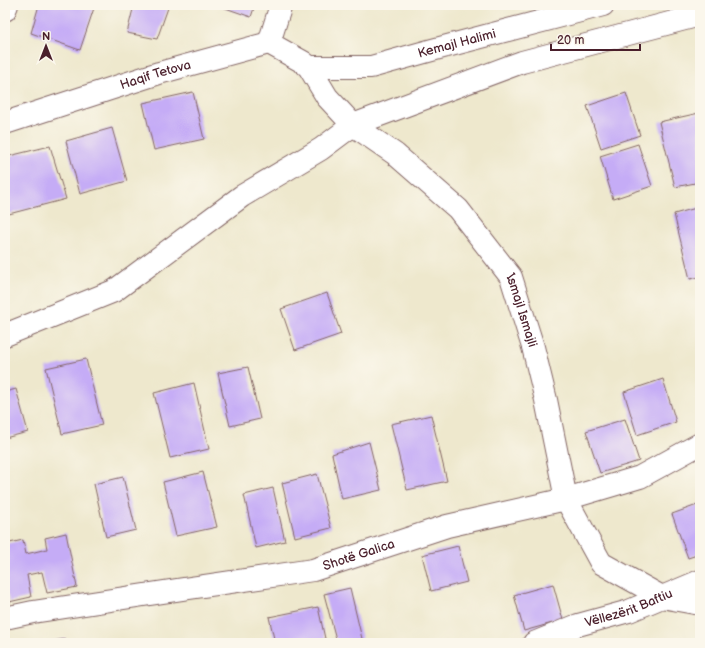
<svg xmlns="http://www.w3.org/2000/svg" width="705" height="648" font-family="'Balsamiq Sans',sans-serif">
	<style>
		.building { fill: #c5acf6 }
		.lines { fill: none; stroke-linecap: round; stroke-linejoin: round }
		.minor-casing { stroke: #836564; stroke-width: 24 }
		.minor { stroke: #fff; stroke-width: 22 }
		.labels { text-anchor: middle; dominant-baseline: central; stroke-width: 3; stroke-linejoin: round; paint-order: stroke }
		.street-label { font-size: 13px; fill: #4a1f2b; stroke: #fbf7ec }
	</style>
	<rect width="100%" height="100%" fill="#fbf7ec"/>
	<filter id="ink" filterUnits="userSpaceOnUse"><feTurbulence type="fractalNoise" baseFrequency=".025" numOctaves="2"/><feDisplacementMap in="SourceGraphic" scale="8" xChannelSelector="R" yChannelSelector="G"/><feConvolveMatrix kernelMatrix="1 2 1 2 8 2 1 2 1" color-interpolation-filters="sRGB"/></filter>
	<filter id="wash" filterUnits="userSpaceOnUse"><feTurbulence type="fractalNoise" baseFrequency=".012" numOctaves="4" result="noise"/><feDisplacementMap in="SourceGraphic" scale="16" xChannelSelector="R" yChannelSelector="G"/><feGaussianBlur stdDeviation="0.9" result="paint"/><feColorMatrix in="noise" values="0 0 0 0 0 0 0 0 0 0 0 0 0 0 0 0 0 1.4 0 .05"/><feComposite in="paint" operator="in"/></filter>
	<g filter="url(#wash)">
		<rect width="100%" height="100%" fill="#eee8cd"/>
		<g id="blocks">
			<path class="building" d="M 39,5 L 95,5 L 80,50 L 31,33 Z
				M 134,5 L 169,5 L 157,39 L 127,33 Z
				M 217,5 L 255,5 L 251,17 Z
				M 193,92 L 204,139 L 154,150 L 143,103 Z
				M 626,93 L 640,135 L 601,148 L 587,106 Z
				M 699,113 L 700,117 L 700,182 L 675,187 L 659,122 Z
				M 112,128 L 127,181 L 80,194 L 66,141 Z
				M 638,144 L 652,186 L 613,199 L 600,156 Z
				M 50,146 L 66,199 L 5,215 L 5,157 Z
				M 700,207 L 700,277 L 690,279 L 674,214 Z
				M 327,293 L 341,334 L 295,350 L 281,309 Z
				M 86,359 L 102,425 L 62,434 L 46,368 Z
				M 248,367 L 260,419 L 230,426 L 218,373 Z
				M 663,379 L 676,422 L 637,435 L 624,392 Z
				M 194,383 L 209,449 L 170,458 L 154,393 Z
				M 16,389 L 28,432 L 5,438 L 5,392 Z
				M 431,415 L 447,481 L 407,490 L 391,424 Z
				M 625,419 L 639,461 L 600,473 L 586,431 Z
				M 369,442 L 381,490 L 342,499 L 332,454 Z
				M 203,472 L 217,527 L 176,536 L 163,482 Z
				M 317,474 L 331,528 L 295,537 L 282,483 Z
				M 123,477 L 136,530 L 106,537 L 94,484 Z
				M 273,488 L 285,541 L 256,548 L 244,495 Z
				M 700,504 L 700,554 L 688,558 L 672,514 Z
				M 66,533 L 77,587 L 47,593 L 42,572 L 27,575 L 31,597 L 9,602 L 5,583 L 5,544 L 23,540 L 26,554 L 47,549 L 45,538 Z
				M 458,546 L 467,582 L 431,591 L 422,555 Z
				M 553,584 L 563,620 L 524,631 L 514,595 Z
				M 350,588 L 363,643 L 337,643 L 324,594 Z
				M 318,607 L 326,643 L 275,643 L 269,617 Z
				M 66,639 L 67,643 L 46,643 L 46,642 Z"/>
		</g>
	</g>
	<g filter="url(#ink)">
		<use href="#blocks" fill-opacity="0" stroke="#836564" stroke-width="1"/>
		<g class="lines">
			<defs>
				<g id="minor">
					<path d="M 5,10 L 7,5"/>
					<path id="s1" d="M 269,43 L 303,62 L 309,67 L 327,97 L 353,125 L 395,154 L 458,209 L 511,277 L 533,347 L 546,400 L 566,499 L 601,563 L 662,597 L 700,604"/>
					<path d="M 269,43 L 281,5"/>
					<path id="s2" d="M 309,67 L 371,67 L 432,50 L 603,5"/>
					<path id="s3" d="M 5,123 L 159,73 L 269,43"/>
					<path d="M 5,335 L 114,291 L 242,196 L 321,149 L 353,125 L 522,62 L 700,15"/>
					<path id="s4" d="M 5,618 L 33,612 L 183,589 L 313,570 L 447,526 L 566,499 L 640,477 L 700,444"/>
					<path id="s5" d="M 534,643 L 578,625 L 629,611 L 700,581"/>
				</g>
			</defs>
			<use href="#minor" class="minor-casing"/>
			<use href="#minor" class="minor"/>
		</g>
	</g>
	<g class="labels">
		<g class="street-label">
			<text stroke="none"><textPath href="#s2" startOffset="151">Kemajl Halimi</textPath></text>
			<text stroke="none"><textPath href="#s3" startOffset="158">Haqif Tetova</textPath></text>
			<text stroke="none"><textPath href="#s1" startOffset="376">Ismajl Ismajli</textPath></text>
			<text stroke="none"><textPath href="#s4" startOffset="360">Shotë Galica</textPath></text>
			<text stroke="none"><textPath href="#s5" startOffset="101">Vëllezërit Baftiu</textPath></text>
		</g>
	</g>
	<rect width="705" height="648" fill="none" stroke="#fbf7ec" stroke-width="20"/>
	<g transform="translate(46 46)" stroke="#fbf7ec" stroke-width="3" paint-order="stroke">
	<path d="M0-3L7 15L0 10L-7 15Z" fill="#4a1f2b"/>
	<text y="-6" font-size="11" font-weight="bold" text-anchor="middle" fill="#4a1f2b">N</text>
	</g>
	<path d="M551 44v6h89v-6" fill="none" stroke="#4a1f2b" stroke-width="2"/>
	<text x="557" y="44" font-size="12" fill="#4a1f2b" stroke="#fbf7ec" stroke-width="3" paint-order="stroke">20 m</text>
</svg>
